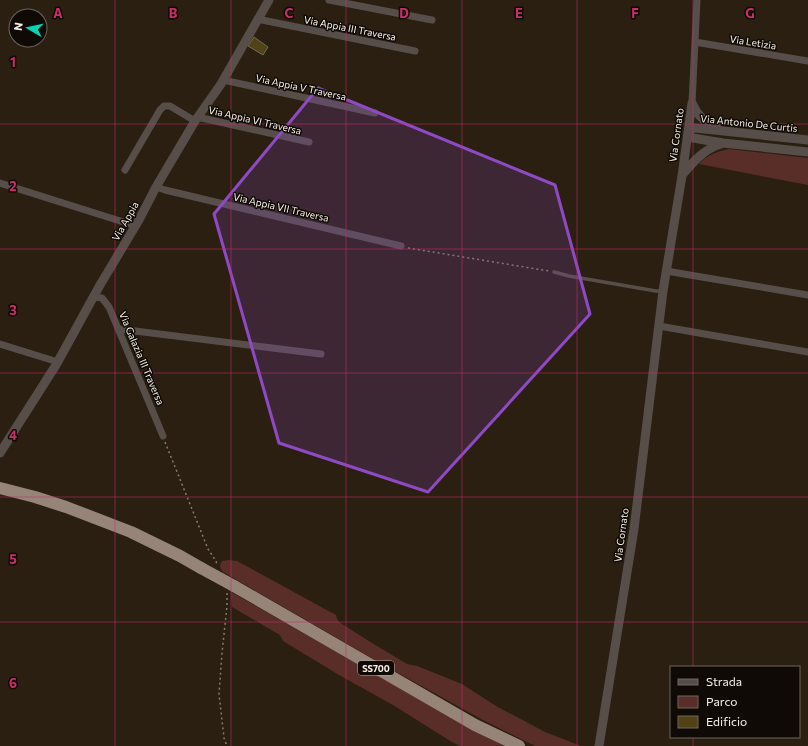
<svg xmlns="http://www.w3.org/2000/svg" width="808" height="746" font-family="Commissioner,sans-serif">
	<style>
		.green { fill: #592e28 }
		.building { fill: #514315; stroke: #706a57 }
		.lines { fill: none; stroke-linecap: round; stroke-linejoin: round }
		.path { stroke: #867c70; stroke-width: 1.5; stroke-dasharray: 2 3; stroke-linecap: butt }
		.service { stroke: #574e4a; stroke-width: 3.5 }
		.minor { stroke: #574e4a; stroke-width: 7 }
		.tertiary { stroke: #574e4a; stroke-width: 9 }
		.trunk { stroke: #968479; stroke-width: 12 }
		.trunk-bridge { stroke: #968479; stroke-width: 12 }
		.marked { fill: #8e4ac5; fill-opacity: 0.2; stroke: #8e4ac5; stroke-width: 3; stroke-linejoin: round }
		.grid { fill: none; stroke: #c82e69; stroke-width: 1; stroke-opacity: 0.55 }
		.labels { text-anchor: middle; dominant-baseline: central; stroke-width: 3; stroke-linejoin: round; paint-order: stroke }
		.shield { fill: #0f0a05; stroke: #b3aca4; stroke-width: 1 }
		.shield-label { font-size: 9px; font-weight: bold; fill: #f9f1e8 }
		.street-label { font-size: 10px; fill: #f9f1e8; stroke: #0f0a05 }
		.grid-label { font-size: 13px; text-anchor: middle; font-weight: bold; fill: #c82e69; stroke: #0f0a05; stroke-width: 3; stroke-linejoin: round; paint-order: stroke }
	</style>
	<rect width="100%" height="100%" fill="#2a1f11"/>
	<path class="green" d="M 729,149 L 808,158 L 808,185 L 699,164 C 709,154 716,152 729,149 Z
		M 229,560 L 237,561 L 336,615 L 337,619 L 339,622 L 372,643 L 407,664 L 417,666 L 462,684 L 496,706 L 545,732 L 581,746 L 535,746 L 481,719 L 391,669 L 223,572 C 220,568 219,566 222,561 Z
		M 231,592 L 454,719 L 504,746 L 460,746 L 452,742 L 393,705 L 339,675 L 283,641 L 280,635 L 232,607 Z"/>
	<path class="building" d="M 254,37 L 268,47 L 263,55 L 248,46 Z"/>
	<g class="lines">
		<path class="path" d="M 408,248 L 549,271
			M 165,442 L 208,549 L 216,561 L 217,565
			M 227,593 L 227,606 L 222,653 L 219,694 L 224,738 L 227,746"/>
		<path class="service" d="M 554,272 L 569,276 L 656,291 L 662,291"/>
		<path class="minor" d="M 329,0 L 432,20
			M 257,19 L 415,51
			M 695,42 L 808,61
			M 223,80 L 375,113
			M 692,103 L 697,0
			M 197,117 L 309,142
			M 125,170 L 160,110 L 164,106 L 170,106 L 195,121
			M 0,183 L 136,226
			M 156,187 L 165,190 L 401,246
			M 666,271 L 808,295
			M 93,297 L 102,298 L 109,307 L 163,436
			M 659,326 L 808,352
			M 119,329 L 321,354
			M 0,344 L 58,362"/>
		<path class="tertiary" d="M 692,103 C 697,115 705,123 717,128
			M 689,130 L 695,128 L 808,140
			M 688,135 L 693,138 L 723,143 L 808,152
			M 682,175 C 693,162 704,149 721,144
			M 0,453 L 56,365 L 100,285 L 139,220 L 156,187 L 195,121 L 221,84 L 269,0
			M 599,746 L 634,529 L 663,291 L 682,176 L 692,103"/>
		<path class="trunk" d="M 0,488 L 35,497 L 66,507 L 131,532 L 180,556 L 201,568
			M 234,586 L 475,725 L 519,746"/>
		<path class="trunk-bridge" d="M 201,568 L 234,586"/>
	</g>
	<path class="marked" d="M 318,88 L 555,185 L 590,314 L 428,492 L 279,443 L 214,214 Z"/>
	<path class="grid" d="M 115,0 L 115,746M 231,0 L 231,746M 346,0 L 346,746M 462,0 L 462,746M 577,0 L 577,746M 693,0 L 693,667M 0,124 L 808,124M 0,249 L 808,249M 0,373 L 808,373M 0,497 L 808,497M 0,622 L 808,622M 693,737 L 693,746"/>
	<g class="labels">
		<rect class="shield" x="358" y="661" width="36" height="14" rx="3"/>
		<g class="shield-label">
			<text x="376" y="668">SS700</text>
		</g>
		<g class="street-label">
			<text transform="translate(350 28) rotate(11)">Via Appia III Traversa</text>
			<text transform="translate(753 42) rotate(9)">Via Letizia</text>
			<text transform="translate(301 87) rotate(12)">Via Appia V Traversa</text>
			<text transform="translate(255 120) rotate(13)">Via Appia VI Traversa</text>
			<text transform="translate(749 123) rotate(6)">Via Antonio De Curtis</text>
			<text transform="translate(676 135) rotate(-82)">Via Cornato</text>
			<text transform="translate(281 207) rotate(13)">Via Appia VII Traversa</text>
			<text transform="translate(125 221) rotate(-60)">Via Appia</text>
			<text transform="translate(142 358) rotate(67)">Via Galazia III Traversa</text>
			<text transform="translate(621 535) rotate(-82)">Via Cornato</text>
		</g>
	</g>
	<g class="grid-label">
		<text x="58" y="18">A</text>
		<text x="173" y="18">B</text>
		<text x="289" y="18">C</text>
		<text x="404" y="18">D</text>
		<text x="519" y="18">E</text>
		<text x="635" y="18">F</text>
		<text x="750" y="18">G</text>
		<text x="13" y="67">1</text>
		<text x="13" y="191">2</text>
		<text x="13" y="315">3</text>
		<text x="13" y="440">4</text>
		<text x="13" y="564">5</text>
		<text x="13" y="688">6</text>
	</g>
	<rect x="670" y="666" width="130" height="72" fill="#0f0a05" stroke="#6d6660"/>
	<rect x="678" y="679" width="20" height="6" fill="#574e4a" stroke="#6d6660"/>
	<text x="706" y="686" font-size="12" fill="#f9f1e8">Strada</text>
	<rect x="678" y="696" width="20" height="12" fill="#592e28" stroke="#6d6660"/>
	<text x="706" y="706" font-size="12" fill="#f9f1e8">Parco</text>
	<rect x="678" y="716" width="20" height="12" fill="#514315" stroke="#6d6660"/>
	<text x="706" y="726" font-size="12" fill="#f9f1e8">Edificio</text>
	<g transform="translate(28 28) rotate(279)"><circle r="19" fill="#0f0a05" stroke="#6d6660"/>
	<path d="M0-3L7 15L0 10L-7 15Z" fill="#05d5b6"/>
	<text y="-6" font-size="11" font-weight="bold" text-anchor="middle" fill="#f9f1e8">N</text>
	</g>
</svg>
